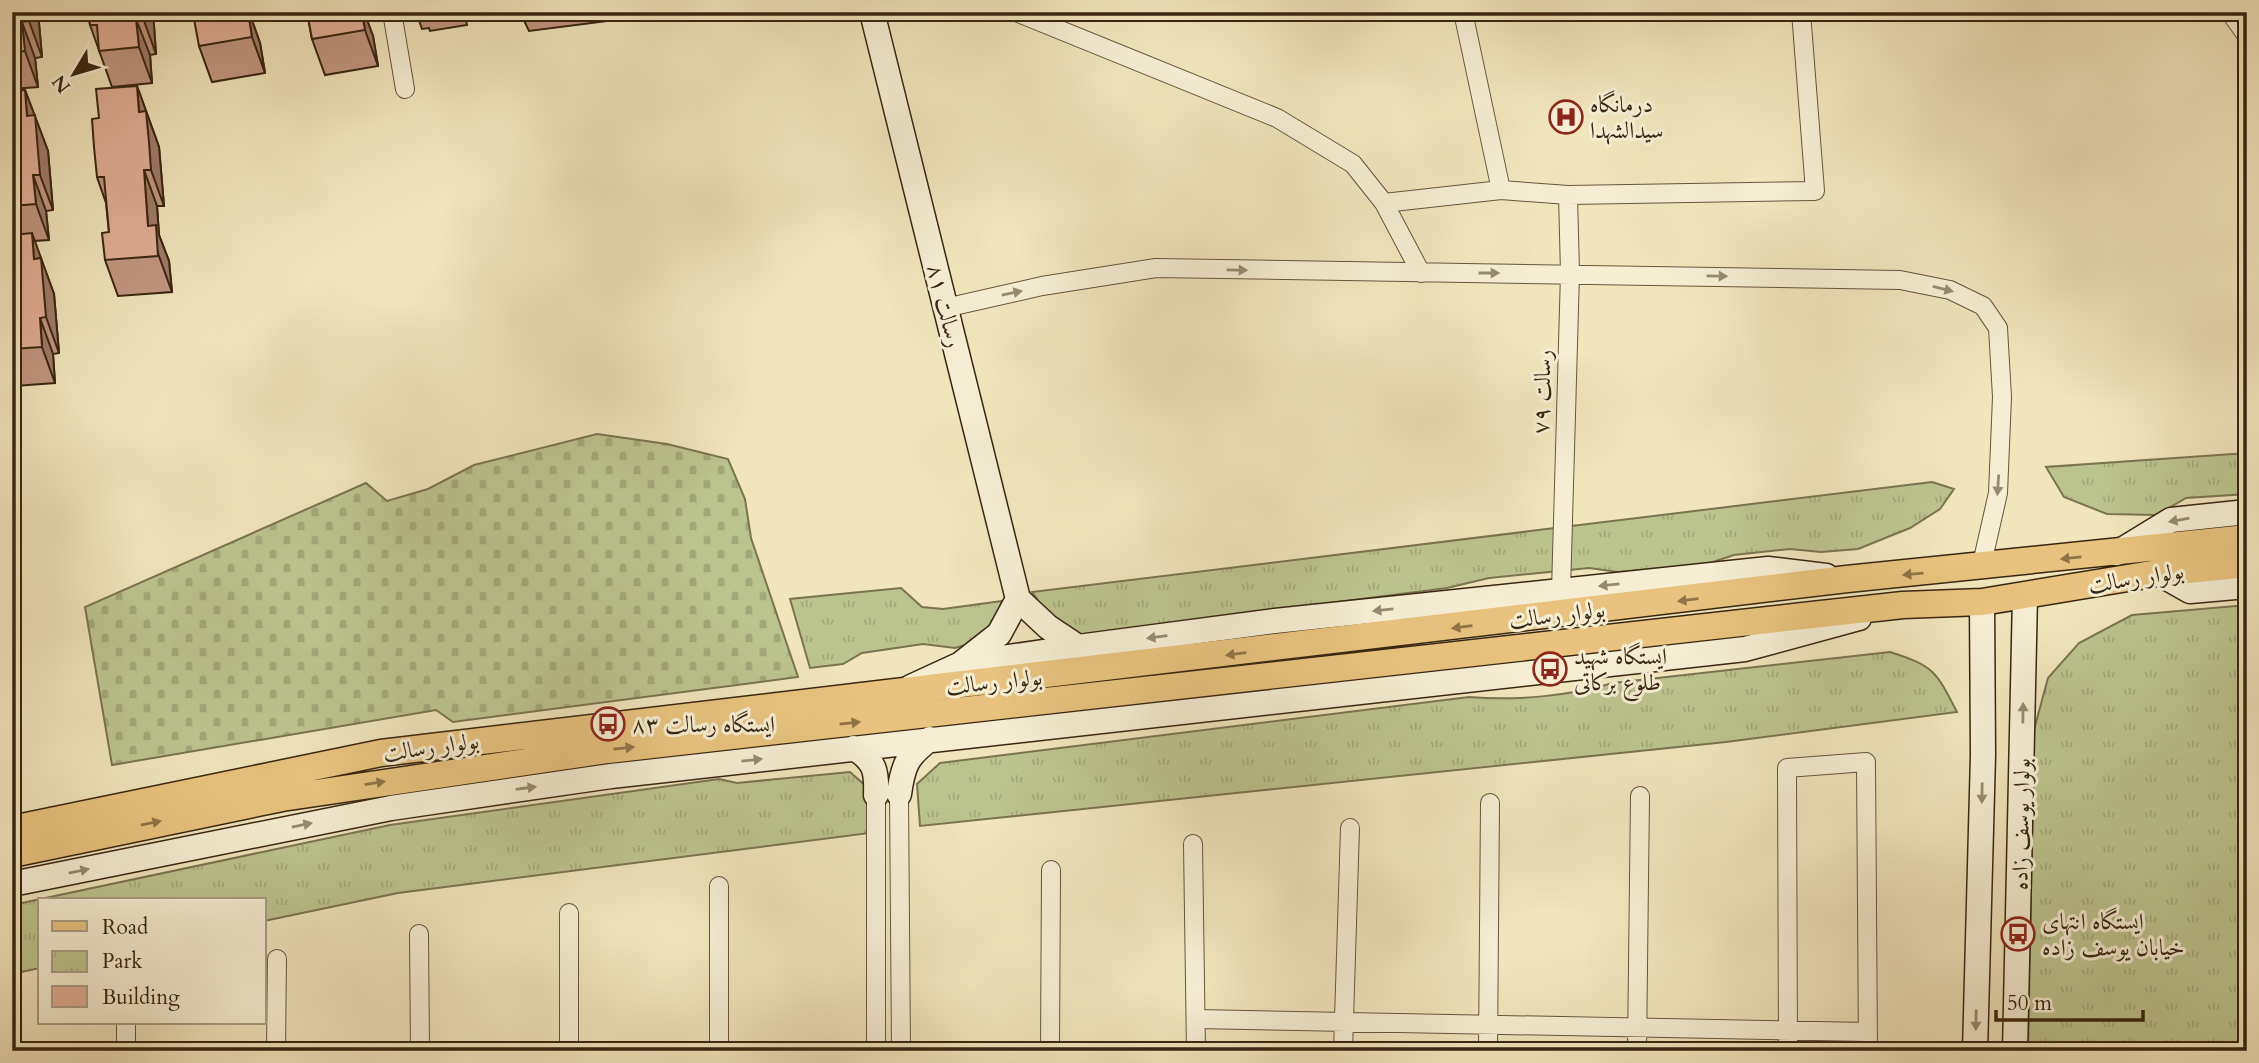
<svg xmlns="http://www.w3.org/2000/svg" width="2259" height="1063" font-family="Cardo,Amiri,serif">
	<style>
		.cemetery { fill: url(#cemetery-stones); stroke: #7a744f; stroke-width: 2 }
		.park { fill: url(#park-tufts); stroke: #7a744f; stroke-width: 2 }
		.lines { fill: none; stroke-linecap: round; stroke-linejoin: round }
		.street-casing { stroke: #66553b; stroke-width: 20 }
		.secondary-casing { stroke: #382510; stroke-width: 27 }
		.primary-casing { stroke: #382510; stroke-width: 29 }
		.street { stroke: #f5eed3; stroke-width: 18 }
		.secondary { stroke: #f5eed3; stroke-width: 24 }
		.primary { stroke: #e8c27e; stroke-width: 26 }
		.wall { fill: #c29680; stroke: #382510; stroke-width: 2 }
		.shaded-wall { fill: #9e7a68; stroke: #382510; stroke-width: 2 }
		.building { fill: #e2ae95; stroke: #382510; stroke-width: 2 }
		.oneway { fill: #968a72 }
		.oneway2 { fill: #907447 }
		.labels { text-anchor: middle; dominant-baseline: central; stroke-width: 6; stroke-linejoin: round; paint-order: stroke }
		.poi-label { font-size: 23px; fill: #382510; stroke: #f5eed3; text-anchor: start }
		.street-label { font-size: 23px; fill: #382510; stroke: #f5eed3 }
	</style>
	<defs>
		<pattern id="cemetery-stones" width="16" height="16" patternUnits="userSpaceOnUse" patternTransform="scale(1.75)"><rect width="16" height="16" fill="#bcc48e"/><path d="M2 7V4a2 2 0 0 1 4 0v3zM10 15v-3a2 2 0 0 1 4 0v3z" fill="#a2a879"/></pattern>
		<pattern id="park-tufts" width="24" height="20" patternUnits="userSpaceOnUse" patternTransform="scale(1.75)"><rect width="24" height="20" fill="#bcc48e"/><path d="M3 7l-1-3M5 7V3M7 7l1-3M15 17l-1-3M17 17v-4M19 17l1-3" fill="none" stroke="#a2a879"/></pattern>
	</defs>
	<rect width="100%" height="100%" fill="#f0e5bb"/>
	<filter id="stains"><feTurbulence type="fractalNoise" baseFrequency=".00286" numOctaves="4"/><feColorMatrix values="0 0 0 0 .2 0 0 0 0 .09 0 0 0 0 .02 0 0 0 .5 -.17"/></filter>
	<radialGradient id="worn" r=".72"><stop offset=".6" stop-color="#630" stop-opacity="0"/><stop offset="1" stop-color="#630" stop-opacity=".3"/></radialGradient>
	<path class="cemetery" d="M 597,434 L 667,444 L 728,459 L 745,499 L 751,538 L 798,677 L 453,722 L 436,710 L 112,765 L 85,607 L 366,483 L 387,501 L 428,489 L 474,465 Z"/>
	<path class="park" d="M 2247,453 L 2247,494 L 2186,498 L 2157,515 L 2107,514 L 2064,497 L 2046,467 Z
		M 1932,482 L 1954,489 L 1940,509 L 1910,528 L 1858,549 L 1821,552 L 1790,549 L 1734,555 L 1704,565 L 1618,572 L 1589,568 L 1489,578 L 1447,588 L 1082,635 L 1052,620 L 1032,592 Z
		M 901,588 L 922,607 L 943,609 L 1002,601 L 993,625 L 969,644 L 955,648 L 923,644 L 862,653 L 843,664 L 810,668 L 790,599 Z
		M 2247,605 L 2247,1051 L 2028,1051 L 2034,730 L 2048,678 L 2079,643 L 2132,615 Z
		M 1890,652 C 1934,666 1936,671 1957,712 L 1726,742 L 920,826 L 917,784 L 940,763 L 1469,697 C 1516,701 1569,696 1613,683 Z
		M 850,772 L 867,787 L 870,833 L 398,893 L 264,921 L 264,900 L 40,900 L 40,968 L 12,974 L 12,905 L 390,825 L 719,779 L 737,783 Z"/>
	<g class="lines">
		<defs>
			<path id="street" d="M 392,12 L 405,89
				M 1016,12 L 1277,118 L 1353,164 L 1384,203 L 1421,273
				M 1463,12 L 1501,190
				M 2230,12 L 2247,36
				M 1384,203 L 1501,190 L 1568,195 L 1815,191 L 1801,12
				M 945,308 L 1042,286 L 1156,268 L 1900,280 L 1950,290 L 1983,306 L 1998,328 L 2002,397 L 1998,493 L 1981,568
				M 1561,591 L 1570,273 L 1568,195
				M 899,794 L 901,1051
				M 876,795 L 876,1051
				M 1193,844 L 1196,1051
				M 719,886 L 719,1051
				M 569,913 L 569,1051
				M 419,934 L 420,1051
				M 1196,1019 L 1868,1032
				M 126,1023 L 126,1051
				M 276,1051 L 277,959
				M 1050,1051 L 1051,870
				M 1343,1051 L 1350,828
				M 1488,1051 L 1490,803
				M 1637,1051 L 1640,796
				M 1788,1051 L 1787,768 L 1866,762 L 1868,1051"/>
			<path id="secondary" d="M 872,12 L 1018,599
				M 2117,553 L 2171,520 L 2247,512
				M 2158,573 L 2190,591 L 2247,586
				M 1018,599 L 1048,627 L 1078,647
				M 962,663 L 999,634 L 1018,599
				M 911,687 L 961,664 L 1078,647 L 1275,621 L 1768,569 L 1826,576
				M 854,748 C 875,761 877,771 876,795
				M 899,794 C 903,765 907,756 930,739
				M 12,884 L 391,808 L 611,776 L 1745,649 L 1859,618
				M 1975,1051 L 1983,755 L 1982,602
				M 2015,1051 L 2025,596"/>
			<path id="primary" d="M 12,829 L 381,753 L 1847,579 L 2247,538
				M 12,854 L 282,798 L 608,750 L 1794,617 L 1903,605 L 1982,602 L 2158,573 L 2247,564"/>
		</defs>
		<use href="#street" class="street-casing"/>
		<use href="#secondary" class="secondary-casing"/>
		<use href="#primary" class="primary-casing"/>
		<use href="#street" class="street"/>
		<use href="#secondary" class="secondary"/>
		<use href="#primary" class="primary"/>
	</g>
	<path class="wall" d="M 12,12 L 38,12 L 42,57 L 35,58 L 38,87 L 12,89 Z
		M 88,12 L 153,12 L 156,54 L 150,55 L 152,83 L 112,87 L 90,25 Z
		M 200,12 L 249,12 L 260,43 L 265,73 L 212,82 L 199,46 L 200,18 Z
		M 307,12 L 364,12 L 373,36 L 378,66 L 325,75 L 312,39 Z
		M 416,12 L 476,12 L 477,18 L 466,20 L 467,25 L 430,31 L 429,28 L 422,29 Z
		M 520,12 L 678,12 L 529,31 Z
		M 137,86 L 159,147 L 164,206 L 157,206 L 159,235 L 169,261 L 172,292 L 118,296 L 105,260 L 109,232 L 106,203 L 97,177 L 99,118 Z
		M 25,90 L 48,151 L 53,210 L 46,211 L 49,240 L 34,241 L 54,294 L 59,353 L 53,354 L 55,383 L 15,386 L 12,378 L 12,91 Z"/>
	<path class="shaded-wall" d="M 28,12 L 38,12 L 42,57 L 29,21 Z
		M 143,12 L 153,12 L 156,54 L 143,18 Z
		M 248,12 L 249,12 L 260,43 L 265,73 L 252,37 Z
		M 362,12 L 364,12 L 373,36 L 378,66 L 365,30 Z
		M 136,19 L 150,55 L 152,83 L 139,47 Z
		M 22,22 L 35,58 L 38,87 L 25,51 Z
		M 137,86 L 159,147 L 164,206 L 151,170 L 139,112 Z
		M 25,90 L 48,151 L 53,210 L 40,175 L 27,116 Z
		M 144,170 L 157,206 L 159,235 L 169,261 L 172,292 L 148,226 Z
		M 33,175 L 46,211 L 49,240 L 36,204 Z
		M 32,233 L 54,294 L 59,353 L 46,317 L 34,259 Z
		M 40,318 L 53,354 L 55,383 L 42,347 Z"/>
	<path class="building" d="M 12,12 L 28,12 L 29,21 L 22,22 L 25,51 L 12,52 Z
		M 88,12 L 143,12 L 143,18 L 136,19 L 139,47 L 99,51 L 97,25 L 90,25 Z
		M 200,12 L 248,12 L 252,37 L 199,46 L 194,19 L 200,18 Z
		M 307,12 L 362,12 L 365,30 L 312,39 Z
		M 137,86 L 139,112 L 146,111 L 149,142 L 151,170 L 144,170 L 148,226 L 156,225 L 158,256 L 105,260 L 102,233 L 109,232 L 104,177 L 97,177 L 94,147 L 92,119 L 99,118 L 96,89 Z
		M 25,90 L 27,116 L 35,115 L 40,175 L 33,175 L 36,204 L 12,206 L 12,91 Z
		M 32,233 L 34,259 L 41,258 L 46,317 L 40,318 L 42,347 L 12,349 L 12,235 Z"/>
	<defs><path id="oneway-solid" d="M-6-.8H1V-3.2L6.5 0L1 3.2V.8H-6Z" transform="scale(1.75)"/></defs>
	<g class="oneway">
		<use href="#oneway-solid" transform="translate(1237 270) rotate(1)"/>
		<use href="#oneway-solid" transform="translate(1489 273)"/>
		<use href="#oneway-solid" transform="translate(1717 276) rotate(1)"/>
		<use href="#oneway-solid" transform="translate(1943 289) rotate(14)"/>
		<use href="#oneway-solid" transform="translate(1012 293) rotate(-12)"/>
		<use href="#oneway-solid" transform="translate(1998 485) rotate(94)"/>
		<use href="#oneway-solid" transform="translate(2179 520) rotate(170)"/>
		<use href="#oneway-solid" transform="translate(1609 585) rotate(174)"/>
		<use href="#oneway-solid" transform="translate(1383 610) rotate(174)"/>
		<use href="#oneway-solid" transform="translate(1157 637) rotate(173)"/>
		<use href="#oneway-solid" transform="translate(2023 713) rotate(-89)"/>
		<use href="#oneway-solid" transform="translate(752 760) rotate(-6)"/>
		<use href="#oneway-solid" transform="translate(526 788) rotate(-8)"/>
		<use href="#oneway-solid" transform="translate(1982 793) rotate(91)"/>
		<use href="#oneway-solid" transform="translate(302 825) rotate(-11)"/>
		<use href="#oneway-solid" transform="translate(79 871) rotate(-12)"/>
		<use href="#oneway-solid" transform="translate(1976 1020) rotate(91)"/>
	</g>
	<g class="oneway2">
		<use href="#oneway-solid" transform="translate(2071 558) rotate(174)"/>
		<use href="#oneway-solid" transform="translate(1913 574) rotate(175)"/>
		<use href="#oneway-solid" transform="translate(1688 600) rotate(173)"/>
		<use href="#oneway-solid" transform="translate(1462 627) rotate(173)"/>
		<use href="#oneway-solid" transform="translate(1236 654) rotate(173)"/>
		<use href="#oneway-solid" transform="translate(850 723) rotate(-6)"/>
		<use href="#oneway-solid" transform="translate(624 748) rotate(-6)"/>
		<use href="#oneway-solid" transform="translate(375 783) rotate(-9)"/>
		<use href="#oneway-solid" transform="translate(151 823) rotate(-12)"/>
	</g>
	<defs>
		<symbol id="hospital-ring" viewBox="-11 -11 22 22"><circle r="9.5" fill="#f5eed3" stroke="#8f2418" stroke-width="1.5"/><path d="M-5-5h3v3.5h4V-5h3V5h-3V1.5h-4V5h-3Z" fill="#8f2418"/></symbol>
		<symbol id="bus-ring" viewBox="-11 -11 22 22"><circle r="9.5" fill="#f5eed3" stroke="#8f2418" stroke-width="1.5"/><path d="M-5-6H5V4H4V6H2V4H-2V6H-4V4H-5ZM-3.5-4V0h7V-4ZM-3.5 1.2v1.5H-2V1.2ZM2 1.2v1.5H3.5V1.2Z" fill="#8f2418"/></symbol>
	</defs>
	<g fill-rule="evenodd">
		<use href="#hospital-ring" x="1547" y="98" width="38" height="38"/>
		<use href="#bus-ring" x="1531" y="650" width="38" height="38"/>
		<use href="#bus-ring" x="589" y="705" width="38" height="38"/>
		<use href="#bus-ring" x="1999" y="915" width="38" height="38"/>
	</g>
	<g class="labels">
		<g class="poi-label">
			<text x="1590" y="104">درمانگاه<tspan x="1590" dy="26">سیدالشهدا</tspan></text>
			<text x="1574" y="656">ایستگاه شهید<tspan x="1574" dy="26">طلوع برکاتی</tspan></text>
			<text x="632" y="724">ایستگاه رسالت ۸۳</text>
			<text x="2042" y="921">ایستگاه انتهای<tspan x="2042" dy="26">خیابان یوسف زاده</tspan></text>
		</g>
		<g class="street-label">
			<text transform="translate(945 306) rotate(76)">رسالت ۸۱</text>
			<text transform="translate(1542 392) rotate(-88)">رسالت ۷۹</text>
			<text transform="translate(2136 578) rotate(-9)">بولوار رسالت</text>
			<text transform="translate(1557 615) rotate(-7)">بولوار رسالت</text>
			<text transform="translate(994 682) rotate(-6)">بولوار رسالت</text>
			<text transform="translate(431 747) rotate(-8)">بولوار رسالت</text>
			<text transform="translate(2021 824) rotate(-89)">بولوار یوسف زاده</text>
		</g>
	</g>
	<rect width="2259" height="1063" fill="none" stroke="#f0e5bb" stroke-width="42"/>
	<rect x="14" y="14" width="2231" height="1035" fill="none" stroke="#382510" stroke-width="3.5"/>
	<rect x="21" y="21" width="2217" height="1021" fill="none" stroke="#382510" stroke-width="2"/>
	<rect x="38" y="898" width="228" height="126" fill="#f5eed3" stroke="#a99e85" stroke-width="2"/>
	<rect x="52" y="921" width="35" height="10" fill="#e8c27e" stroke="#a99e85" stroke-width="2"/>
	<text x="102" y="934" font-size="21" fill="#382510">Road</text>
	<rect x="52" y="951" width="35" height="21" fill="url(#park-tufts)" stroke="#a99e85" stroke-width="2"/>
	<text x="102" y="968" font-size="21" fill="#382510">Park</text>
	<rect x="52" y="986" width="35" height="21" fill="#e2ae95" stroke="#a99e85" stroke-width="2"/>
	<text x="102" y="1004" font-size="21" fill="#382510">Building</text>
	<g transform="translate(74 74) rotate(232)" stroke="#f5eed3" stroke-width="5" paint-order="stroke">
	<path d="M0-5L12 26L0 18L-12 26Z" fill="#382510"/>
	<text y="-10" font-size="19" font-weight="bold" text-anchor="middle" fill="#382510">N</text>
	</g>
	<path d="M1996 1010v10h147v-10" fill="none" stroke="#382510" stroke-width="3.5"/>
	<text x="2007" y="1010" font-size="21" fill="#382510" stroke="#f5eed3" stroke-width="5" paint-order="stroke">50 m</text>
	<rect width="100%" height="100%" filter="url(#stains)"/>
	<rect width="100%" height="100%" fill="url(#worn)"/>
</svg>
